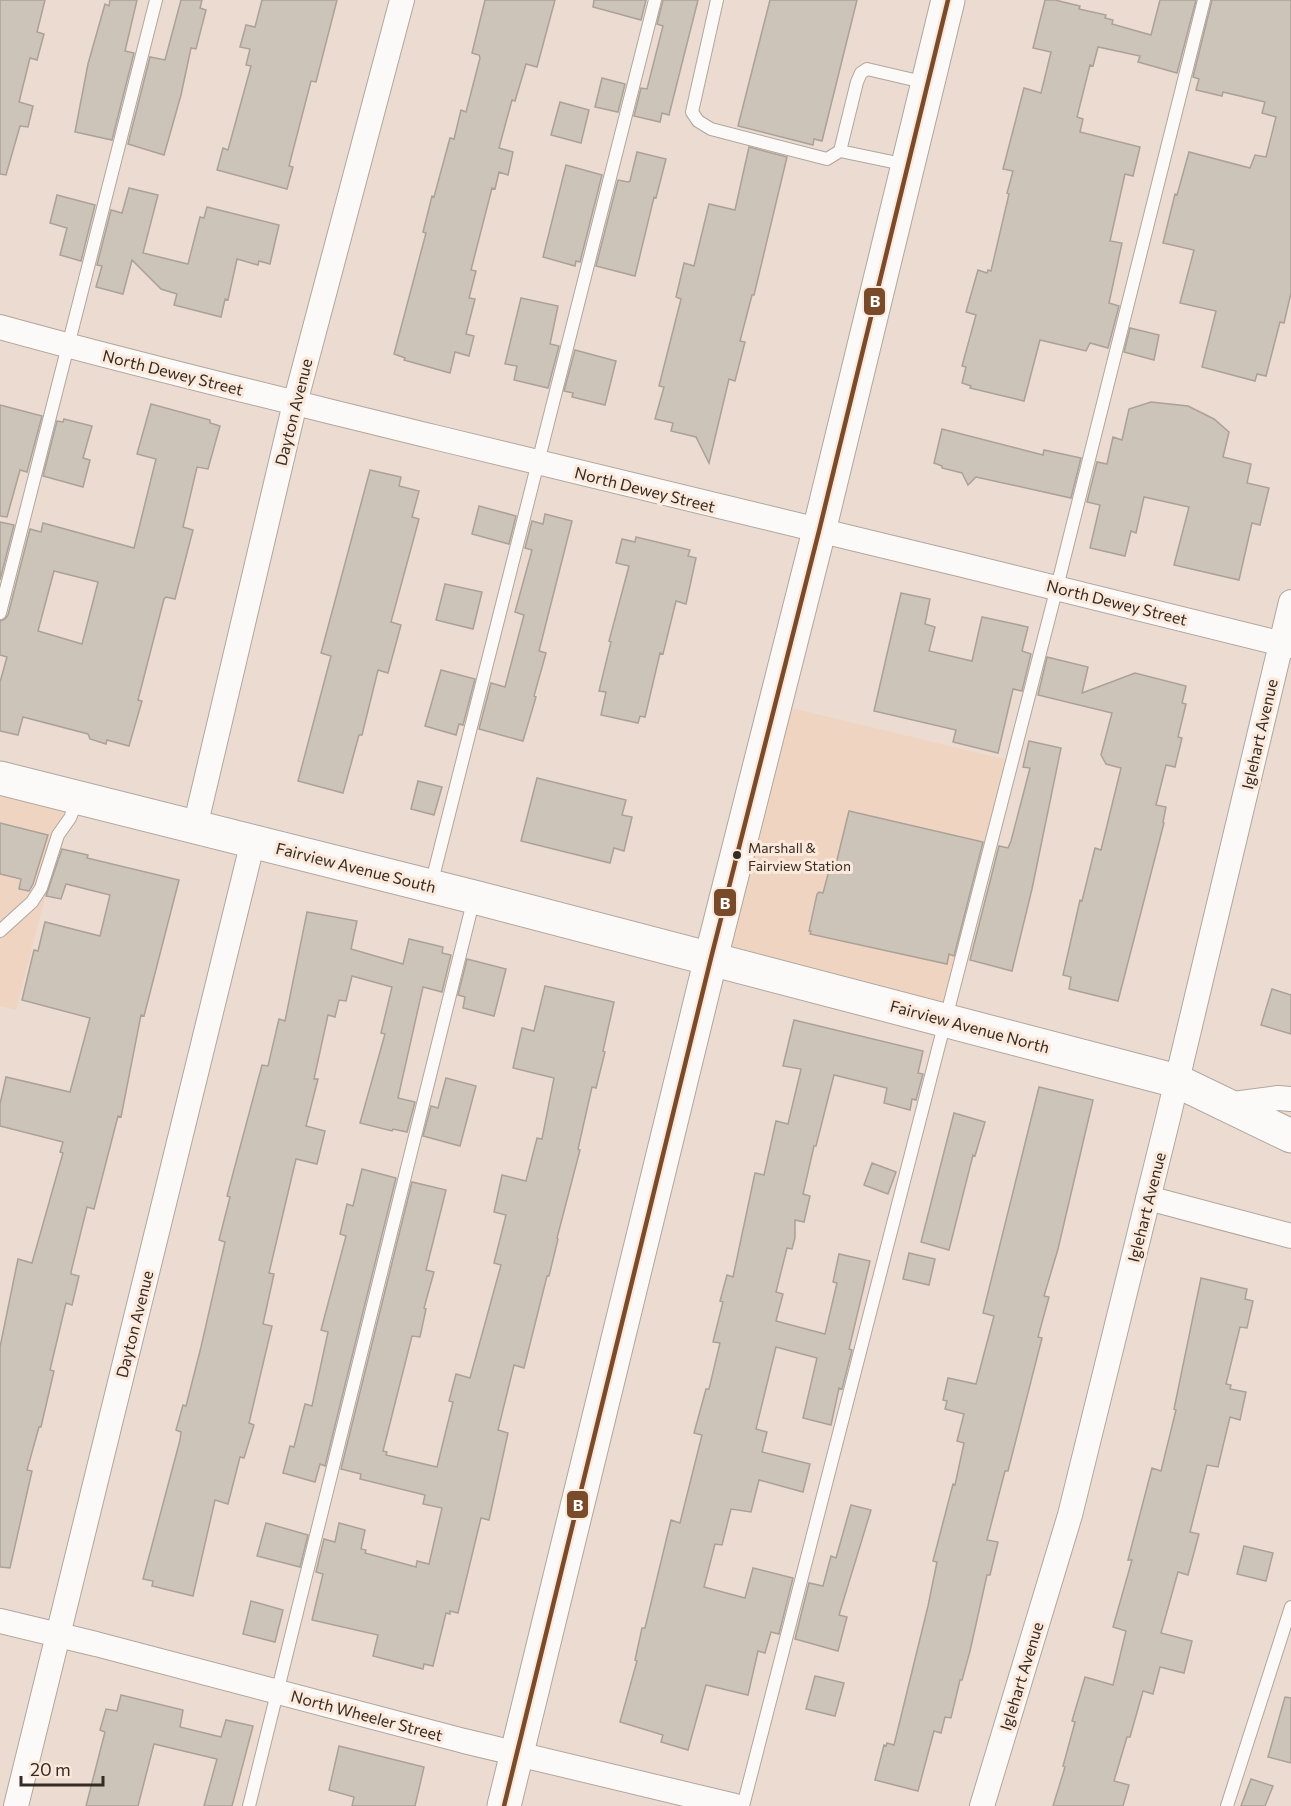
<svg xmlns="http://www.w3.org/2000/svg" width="1291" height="1806" font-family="Commissioner,sans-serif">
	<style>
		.built { fill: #efd4c2 }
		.building { fill: #cdc4b9; stroke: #aba197; stroke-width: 1.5; fill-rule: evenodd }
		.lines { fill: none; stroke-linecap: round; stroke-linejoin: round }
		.lane-casing { stroke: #b2a69d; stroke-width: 14 }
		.street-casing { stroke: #b2a69d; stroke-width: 26 }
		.secondary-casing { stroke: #b2a69d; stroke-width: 35 }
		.primary-casing { stroke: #b2a69d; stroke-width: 35 }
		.lane { stroke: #fcfaf8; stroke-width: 12 }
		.street { stroke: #fcfaf8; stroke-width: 24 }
		.secondary { stroke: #fcfaf8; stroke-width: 33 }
		.primary { stroke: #fcfaf8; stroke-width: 33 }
		.bus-1-casing { stroke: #fbe9dc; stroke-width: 9 }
		.bus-1 { stroke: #7a4b2a; stroke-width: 4.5 }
		.bus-dot { fill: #362b23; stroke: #fbe9dc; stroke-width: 2 }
		.labels { text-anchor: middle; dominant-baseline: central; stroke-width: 6; stroke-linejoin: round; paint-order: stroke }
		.bus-label { font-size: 14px; fill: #362b23; stroke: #fbe9dc; text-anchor: start }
		.street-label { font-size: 16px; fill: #362b23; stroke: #fbe9dc }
		.line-badge { stroke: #fbe9dc; stroke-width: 2 }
		.badge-label { font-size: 16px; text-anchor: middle; font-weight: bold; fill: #fff }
	</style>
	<rect width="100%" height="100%" fill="#ebdbd0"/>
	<path class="built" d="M 766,702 L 1012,761 L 947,1016 L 705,956 Z
		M 0,775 L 72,793 L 16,1010 L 0,1006 Z"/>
	<path class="building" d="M 0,0 L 45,0 L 37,32 L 44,34 L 37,60 L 30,58 L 19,102 L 33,106 L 28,127 L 20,126 L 6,175 L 0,174 Z
		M 110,0 L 137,0 L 125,51 L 134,53 L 112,140 L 75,132 L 88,64 L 105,4 L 109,6 Z
		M 181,0 L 202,0 L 200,8 L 206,10 L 196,49 L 191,48 L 181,95 L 164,155 L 128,144 L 150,57 L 165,60 Z
		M 262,0 L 337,0 L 316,82 L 311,81 L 289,166 L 293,167 L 287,189 L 217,170 L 223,148 L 228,150 L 251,66 L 246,65 L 250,49 L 240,47 L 246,25 L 255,27 Z
		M 485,0 L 555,0 L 537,67 L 526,64 L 515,101 L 512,100 L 499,148 L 513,152 L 508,175 L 499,172 L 495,189 L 492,188 L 471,270 L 476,271 L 469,298 L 475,299 L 466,334 L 474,336 L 469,356 L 455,352 L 450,373 L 404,360 L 405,358 L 394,354 L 426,233 L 423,232 L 432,196 L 434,197 L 450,138 L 454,139 L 461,110 L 466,112 L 480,58 L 479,55 L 472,53 Z
		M 594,0 L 646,0 L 641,20 L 593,7 Z
		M 663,0 L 698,0 L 669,115 L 662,113 L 660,122 L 634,116 L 641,88 L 647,89 L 663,26 L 657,24 Z
		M 770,0 L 857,0 L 822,141 L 814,139 L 813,145 L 738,126 Z
		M 1045,0 L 1055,0 L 1080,6 L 1079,9 L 1106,15 L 1105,18 L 1113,20 L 1112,24 L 1151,35 L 1160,0 L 1196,0 L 1177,73 L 1138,62 L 1140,56 L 1098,47 L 1093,66 L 1090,65 L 1077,117 L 1083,119 L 1080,132 L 1140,147 L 1133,176 L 1125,174 L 1110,241 L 1122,243 L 1109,303 L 1119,306 L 1108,348 L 1090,343 L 1086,351 L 1040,340 L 1024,401 L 970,388 L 971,386 L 962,383 L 966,367 L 962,366 L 976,315 L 966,312 L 978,270 L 987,273 L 988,270 L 991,271 L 1009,194 L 1007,193 L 1013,171 L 1003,169 L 1024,88 L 1041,93 L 1051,52 L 1033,48 Z
		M 1212,0 L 1291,0 L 1291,293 L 1284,323 L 1280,322 L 1266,376 L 1257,374 L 1255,381 L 1202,367 L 1216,311 L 1180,303 L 1194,250 L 1163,243 L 1175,194 L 1177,195 L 1189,152 L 1250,168 L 1255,155 L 1266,157 L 1276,117 L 1262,113 L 1265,102 L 1223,92 L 1222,96 L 1196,90 L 1199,79 L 1193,77 Z
		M 602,78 L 625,84 L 618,112 L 595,107 Z
		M 560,102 L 589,110 L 581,143 L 551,135 Z
		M 749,147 L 787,157 L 754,295 L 752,295 L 740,341 L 745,342 L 735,381 L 729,379 L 709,463 L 696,437 L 671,431 L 673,423 L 655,419 L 664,387 L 659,386 L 681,299 L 676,297 L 684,263 L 694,266 L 709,204 L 735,210 Z
		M 637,152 L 666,159 L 656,198 L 654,197 L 635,276 L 596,266 L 618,180 L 628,182 L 630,181 Z
		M 566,165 L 602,175 L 580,262 L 576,261 L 575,266 L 543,257 Z
		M 129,188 L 158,195 L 143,253 L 188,264 L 200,217 L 204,218 L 207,207 L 279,225 L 270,264 L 259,261 L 258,265 L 237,259 L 228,300 L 225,299 L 221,317 L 174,305 L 177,294 L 161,289 L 132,260 L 123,294 L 96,287 L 102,266 L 97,265 L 111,210 L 122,213 Z
		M 57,195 L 95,205 L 81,261 L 60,255 L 67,228 L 50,223 Z
		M 521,298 L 558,306 L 550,344 L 559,346 L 548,388 L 514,380 L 517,366 L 505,364 Z
		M 1130,328 L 1159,335 L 1154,360 L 1124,352 Z
		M 575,350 L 616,361 L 605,405 L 572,397 L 573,393 L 564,391 Z
		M 1151,402 L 1188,406 L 1214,419 L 1229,432 L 1223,457 L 1251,464 L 1247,483 L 1269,488 L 1260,525 L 1252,523 L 1239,580 L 1174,565 L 1189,507 L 1144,497 L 1136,533 L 1131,531 L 1125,556 L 1090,548 L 1100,505 L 1087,502 L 1097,462 L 1107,464 L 1113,437 L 1122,440 L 1129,409 Z
		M 151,404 L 210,420 L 210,423 L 220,426 L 208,469 L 197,467 L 183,527 L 193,530 L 175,599 L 166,597 L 164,599 L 138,700 L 142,701 L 129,746 L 107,740 L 106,744 L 90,739 L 88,734 L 23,717 L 18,735 L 0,731 L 0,682 L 7,657 L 0,655 L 0,621 L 5,619 L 8,615 L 30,529 L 41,532 L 43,523 L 134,548 L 156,459 L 137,454 ZM 54,571 L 98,582 L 82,644 L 38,631 Z
		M 0,405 L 42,416 L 27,472 L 20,470 L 7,517 L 0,516 Z
		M 64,419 L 92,426 L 83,458 L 90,460 L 83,487 L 43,476 L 57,421 L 63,422 Z
		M 942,429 L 1043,455 L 1044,450 L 1081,458 L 1071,498 L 976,477 L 968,485 L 962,473 L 942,468 L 942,466 L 934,463 Z
		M 370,470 L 401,477 L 399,486 L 419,491 L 412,517 L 419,519 L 391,622 L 401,625 L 388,673 L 378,670 L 362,735 L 359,735 L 343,793 L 298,781 L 331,656 L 321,653 Z
		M 479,506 L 516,516 L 509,544 L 472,534 Z
		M 545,514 L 572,521 L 539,651 L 546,653 L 534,696 L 536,697 L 523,741 L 479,729 L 491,683 L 505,687 L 524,615 L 515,612 L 532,550 L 525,548 L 532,521 L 543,524 Z
		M 0,522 L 14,525 L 0,580 Z
		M 636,537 L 690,550 L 688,556 L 696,558 L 686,604 L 676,601 L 663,654 L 660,653 L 645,717 L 640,716 L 638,723 L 601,715 L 606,692 L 599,691 L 611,642 L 609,641 L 629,566 L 616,563 L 622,539 L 635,542 Z
		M 445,584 L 482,592 L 473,629 L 436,620 Z
		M 901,593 L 930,599 L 925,624 L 935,627 L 929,651 L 972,661 L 982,617 L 1028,627 L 1022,651 L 1031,654 L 1022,691 L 1013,689 L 998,753 L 953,742 L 956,730 L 874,711 Z
		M 1047,657 L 1088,667 L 1082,693 L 1135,673 L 1186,686 L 1182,703 L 1186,704 L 1178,737 L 1182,738 L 1175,767 L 1166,765 L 1156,805 L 1166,807 L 1163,822 L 1164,823 L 1118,1001 L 1069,989 L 1071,977 L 1063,975 L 1080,900 L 1082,901 L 1095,848 L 1101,850 L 1121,768 L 1106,764 L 1101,755 L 1112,713 L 1038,695 Z
		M 441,670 L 475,679 L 463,725 L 459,724 L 456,735 L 425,726 Z
		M 1029,741 L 1061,748 L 1032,889 L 1012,971 L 970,960 L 999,846 L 1008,848 L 1011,841 L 1030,768 L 1023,767 Z
		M 537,778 L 626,800 L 622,815 L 632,817 L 624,851 L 614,848 L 610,863 L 521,841 Z
		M 418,781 L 442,787 L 434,815 L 411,809 Z
		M 849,811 L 983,842 L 954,956 L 949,954 L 947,964 L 810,934 L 811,931 L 809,931 L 817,894 L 819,892 L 823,893 L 831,863 L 836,864 Z
		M 0,823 L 48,835 L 33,884 L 29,891 L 19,889 L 21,879 L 0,874 Z
		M 62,849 L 88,855 L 87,858 L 179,880 L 144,1016 L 141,1015 L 121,1117 L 118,1116 L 94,1209 L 87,1207 L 71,1272 L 71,1274 L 79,1276 L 72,1305 L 66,1303 L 50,1370 L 54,1371 L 41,1427 L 39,1427 L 27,1470 L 32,1471 L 10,1568 L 0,1567 L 0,1347 L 18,1259 L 32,1263 L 63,1153 L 60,1152 L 63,1142 L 0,1126 L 0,1104 L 6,1077 L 70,1092 L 90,1018 L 22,1000 L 34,950 L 38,951 L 45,922 L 100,936 L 110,895 L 66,884 L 61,899 L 46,896 Z
		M 307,912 L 357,921 L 351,949 L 403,964 L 409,939 L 443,947 L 442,953 L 451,955 L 442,992 L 423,987 L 398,1098 L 415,1102 L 407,1132 L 393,1129 L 392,1131 L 360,1123 L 385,1034 L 381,1033 L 392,987 L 352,976 L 346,1001 L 339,1000 L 335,1017 L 328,1015 L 314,1079 L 318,1079 L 306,1126 L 325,1131 L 317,1164 L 296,1159 L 269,1273 L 274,1274 L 263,1324 L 272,1326 L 249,1423 L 254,1425 L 244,1458 L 240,1457 L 228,1504 L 215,1500 L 193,1596 L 152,1586 L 153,1581 L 143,1579 L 180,1440 L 181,1432 L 176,1430 L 183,1405 L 186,1406 L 201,1347 L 225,1242 L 219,1240 L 230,1197 L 227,1196 L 262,1065 L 268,1066 L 279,1019 L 285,1021 Z
		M 467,959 L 506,969 L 494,1016 L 463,1008 L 465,997 L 458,995 Z
		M 545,986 L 614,1002 L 603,1051 L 605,1052 L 596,1088 L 592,1087 L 578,1149 L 580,1150 L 557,1238 L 558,1239 L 549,1276 L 547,1276 L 524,1368 L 514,1365 L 498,1430 L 508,1433 L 489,1520 L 481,1518 L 458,1613 L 450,1611 L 450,1614 L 446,1613 L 433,1666 L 424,1664 L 423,1669 L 373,1656 L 378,1635 L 312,1620 L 323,1574 L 316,1572 L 324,1539 L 335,1542 L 339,1523 L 365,1530 L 361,1549 L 366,1550 L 365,1553 L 416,1567 L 417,1561 L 429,1564 L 442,1508 L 423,1504 L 425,1495 L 360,1479 L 361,1474 L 341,1469 L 412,1182 L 446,1190 L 426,1270 L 434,1272 L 424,1308 L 426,1309 L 420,1337 L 412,1336 L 383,1451 L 387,1452 L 386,1455 L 437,1467 L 453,1402 L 449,1401 L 456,1374 L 470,1378 L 501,1265 L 494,1263 L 506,1215 L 494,1212 L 502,1175 L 526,1181 L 537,1138 L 542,1139 L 554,1078 L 513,1068 L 522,1028 L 534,1031 Z
		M 1272,989 L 1291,995 L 1291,1034 L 1261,1025 Z
		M 794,1020 L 923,1051 L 918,1073 L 923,1074 L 916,1100 L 912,1099 L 910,1110 L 884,1103 L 887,1088 L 834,1075 L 816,1146 L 814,1146 L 803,1194 L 810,1196 L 804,1222 L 795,1220 L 795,1238 L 792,1249 L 787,1248 L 776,1292 L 783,1294 L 776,1321 L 825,1334 L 837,1283 L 833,1282 L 839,1254 L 870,1261 L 849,1349 L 852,1350 L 842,1389 L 839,1388 L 831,1425 L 803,1418 L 817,1358 L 776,1347 L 756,1429 L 767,1432 L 762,1452 L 810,1464 L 803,1492 L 759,1480 L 751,1512 L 731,1509 L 722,1545 L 715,1544 L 704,1587 L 745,1598 L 753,1568 L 793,1578 L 779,1634 L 771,1632 L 765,1653 L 758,1651 L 748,1695 L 706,1685 L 688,1750 L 661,1742 L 663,1735 L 620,1722 L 637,1661 L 635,1660 L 642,1628 L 645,1628 L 671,1520 L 680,1523 L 702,1435 L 694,1433 L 706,1389 L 709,1389 L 720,1343 L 713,1342 L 723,1302 L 720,1301 L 727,1275 L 733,1277 L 755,1173 L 764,1175 L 776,1121 L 788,1124 L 801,1069 L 783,1066 Z
		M 446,1078 L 476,1086 L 460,1146 L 423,1136 L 431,1106 L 438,1108 Z
		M 1039,1087 L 1093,1100 L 1058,1249 L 1044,1296 L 1049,1297 L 1038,1337 L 1042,1338 L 1008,1471 L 1005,1471 L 987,1540 L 998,1542 L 990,1575 L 987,1575 L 970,1651 L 962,1680 L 960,1680 L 951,1718 L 945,1717 L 941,1733 L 934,1731 L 918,1791 L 875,1780 L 884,1745 L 886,1746 L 887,1743 L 894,1745 L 928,1606 L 937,1562 L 933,1561 L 953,1484 L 955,1485 L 964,1443 L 957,1441 L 964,1414 L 945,1409 L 947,1401 L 943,1400 L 948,1378 L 976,1384 L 994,1316 L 983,1313 Z
		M 954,1113 L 985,1122 L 975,1156 L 973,1155 L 949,1250 L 921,1242 Z
		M 872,1163 L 896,1172 L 888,1194 L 864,1185 Z
		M 362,1169 L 396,1178 L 325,1466 L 320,1464 L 315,1482 L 283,1473 L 290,1446 L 294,1447 L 305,1404 L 312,1406 L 328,1332 L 321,1330 L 346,1236 L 340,1234 L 347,1204 L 353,1206 Z
		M 909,1253 L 935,1259 L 929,1285 L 903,1279 Z
		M 1201,1278 L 1247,1289 L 1245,1299 L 1253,1301 L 1247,1328 L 1240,1327 L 1226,1384 L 1231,1385 L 1230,1389 L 1246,1392 L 1240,1420 L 1230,1417 L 1218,1467 L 1207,1465 L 1190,1532 L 1199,1534 L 1188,1575 L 1178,1572 L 1161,1633 L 1192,1641 L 1184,1673 L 1160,1667 L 1153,1694 L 1143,1691 L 1130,1737 L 1127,1737 L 1114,1781 L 1129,1785 L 1123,1806 L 1053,1806 L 1065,1767 L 1063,1766 L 1075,1722 L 1072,1721 L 1085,1677 L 1113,1685 L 1126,1631 L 1113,1627 L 1132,1560 L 1128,1560 L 1152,1468 L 1161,1471 L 1176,1410 L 1174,1409 Z
		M 851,1505 L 871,1510 L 839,1615 L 847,1617 L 838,1651 L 795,1639 L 809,1583 L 823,1586 L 831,1556 L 836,1558 Z
		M 266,1523 L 308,1535 L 300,1567 L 257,1556 Z
		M 1244,1546 L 1273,1553 L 1266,1581 L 1237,1574 Z
		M 251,1601 L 283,1610 L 275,1642 L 243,1634 Z
		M 815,1676 L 844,1683 L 835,1716 L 806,1709 Z
		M 121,1695 L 183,1710 L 180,1727 L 221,1737 L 226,1720 L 253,1726 L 232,1806 L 204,1806 L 217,1759 L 154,1744 L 138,1806 L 86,1806 L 105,1732 L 100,1730 L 106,1709 L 117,1711 Z
		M 1285,1697 L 1291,1698 L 1291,1763 L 1268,1757 Z
		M 339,1746 L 424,1767 L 415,1806 L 352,1806 L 354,1797 L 329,1790 Z
		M 1251,1779 L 1273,1786 L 1265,1806 L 1241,1806 Z"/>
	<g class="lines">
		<defs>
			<path id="lane" d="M 717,0 L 692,112 L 698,121 L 711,129 L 827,159 L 840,151 L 907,165
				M 840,151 L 857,82 L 861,73 L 867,69 L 927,83
				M 0,613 L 156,0
				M 431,885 L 655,0
				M 0,931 L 32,902 L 41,888 L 58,835 L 70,818 L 78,798
				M 249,1806 L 474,898
				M 743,1806 L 1057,587 L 1204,0
				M 1227,1806 L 1291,1607"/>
			<path id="street" d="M 0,327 C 144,367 289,401 434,437 C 719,507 1006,574 1291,646
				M 195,827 L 295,403 L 402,0
				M 1226,1105 L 1278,1098 L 1291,1099
				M 1148,1198 L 1291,1236
				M 0,1621 L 96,1644 L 464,1741 L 735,1806
				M 16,1806 L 253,841
				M 982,1806 L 1070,1515 L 1168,1118 L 1291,602"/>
			<path id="secondary" d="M 0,778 L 474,897 L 1177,1081 L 1291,1136"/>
			<path id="primary" d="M 504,1806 L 711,958 L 819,531 L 948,0"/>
		</defs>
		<use href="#lane" class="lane-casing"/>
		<use href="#street" class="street-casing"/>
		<use href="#secondary" class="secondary-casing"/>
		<use href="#primary" class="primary-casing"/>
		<use href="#lane" class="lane"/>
		<use href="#street" class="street"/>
		<use href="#secondary" class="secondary"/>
		<use href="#primary" class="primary"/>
		<defs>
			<path id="bus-1" d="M 504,1806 L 711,958 L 819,531 L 948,0"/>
		</defs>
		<use href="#bus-1" class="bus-1-casing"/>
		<use href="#bus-1" class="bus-1"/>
	</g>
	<circle class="bus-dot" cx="737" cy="855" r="5"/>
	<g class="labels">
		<g class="bus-label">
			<text x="748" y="847">Marshall &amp;<tspan x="748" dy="18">Fairview Station</tspan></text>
		</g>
		<g class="street-label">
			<text transform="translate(173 372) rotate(14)">North Dewey Street</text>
			<text transform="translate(293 412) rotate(-76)">Dayton Avenue</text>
			<text transform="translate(645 489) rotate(14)">North Dewey Street</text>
			<text transform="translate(1117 602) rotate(14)">North Dewey Street</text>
			<text transform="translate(1259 734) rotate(-77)">Iglehart Avenue</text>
			<text transform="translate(356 867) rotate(14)">Fairview Avenue South</text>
			<text transform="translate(970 1026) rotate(15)">Fairview Avenue North</text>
			<text transform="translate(1146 1207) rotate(-76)">Iglehart Avenue</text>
			<text transform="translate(134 1324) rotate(-76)">Dayton Avenue</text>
			<text transform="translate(1021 1676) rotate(-73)">Iglehart Avenue</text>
			<text transform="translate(367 1715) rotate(15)">North Wheeler Street</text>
		</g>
	</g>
	<g class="line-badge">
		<rect x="863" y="287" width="23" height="29" rx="6" fill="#7a4b2a"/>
		<rect x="713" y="888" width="24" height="29" rx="6" fill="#7a4b2a"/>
		<rect x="566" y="1490" width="23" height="29" rx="6" fill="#7a4b2a"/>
	</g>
	<g class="badge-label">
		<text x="875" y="307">B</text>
		<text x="725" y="909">B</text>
		<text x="578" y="1511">B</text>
	</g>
	<path d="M21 1776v9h82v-9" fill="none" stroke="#362b23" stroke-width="3"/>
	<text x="30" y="1776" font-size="18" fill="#362b23" stroke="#fbe9dc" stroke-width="4.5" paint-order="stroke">20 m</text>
</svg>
